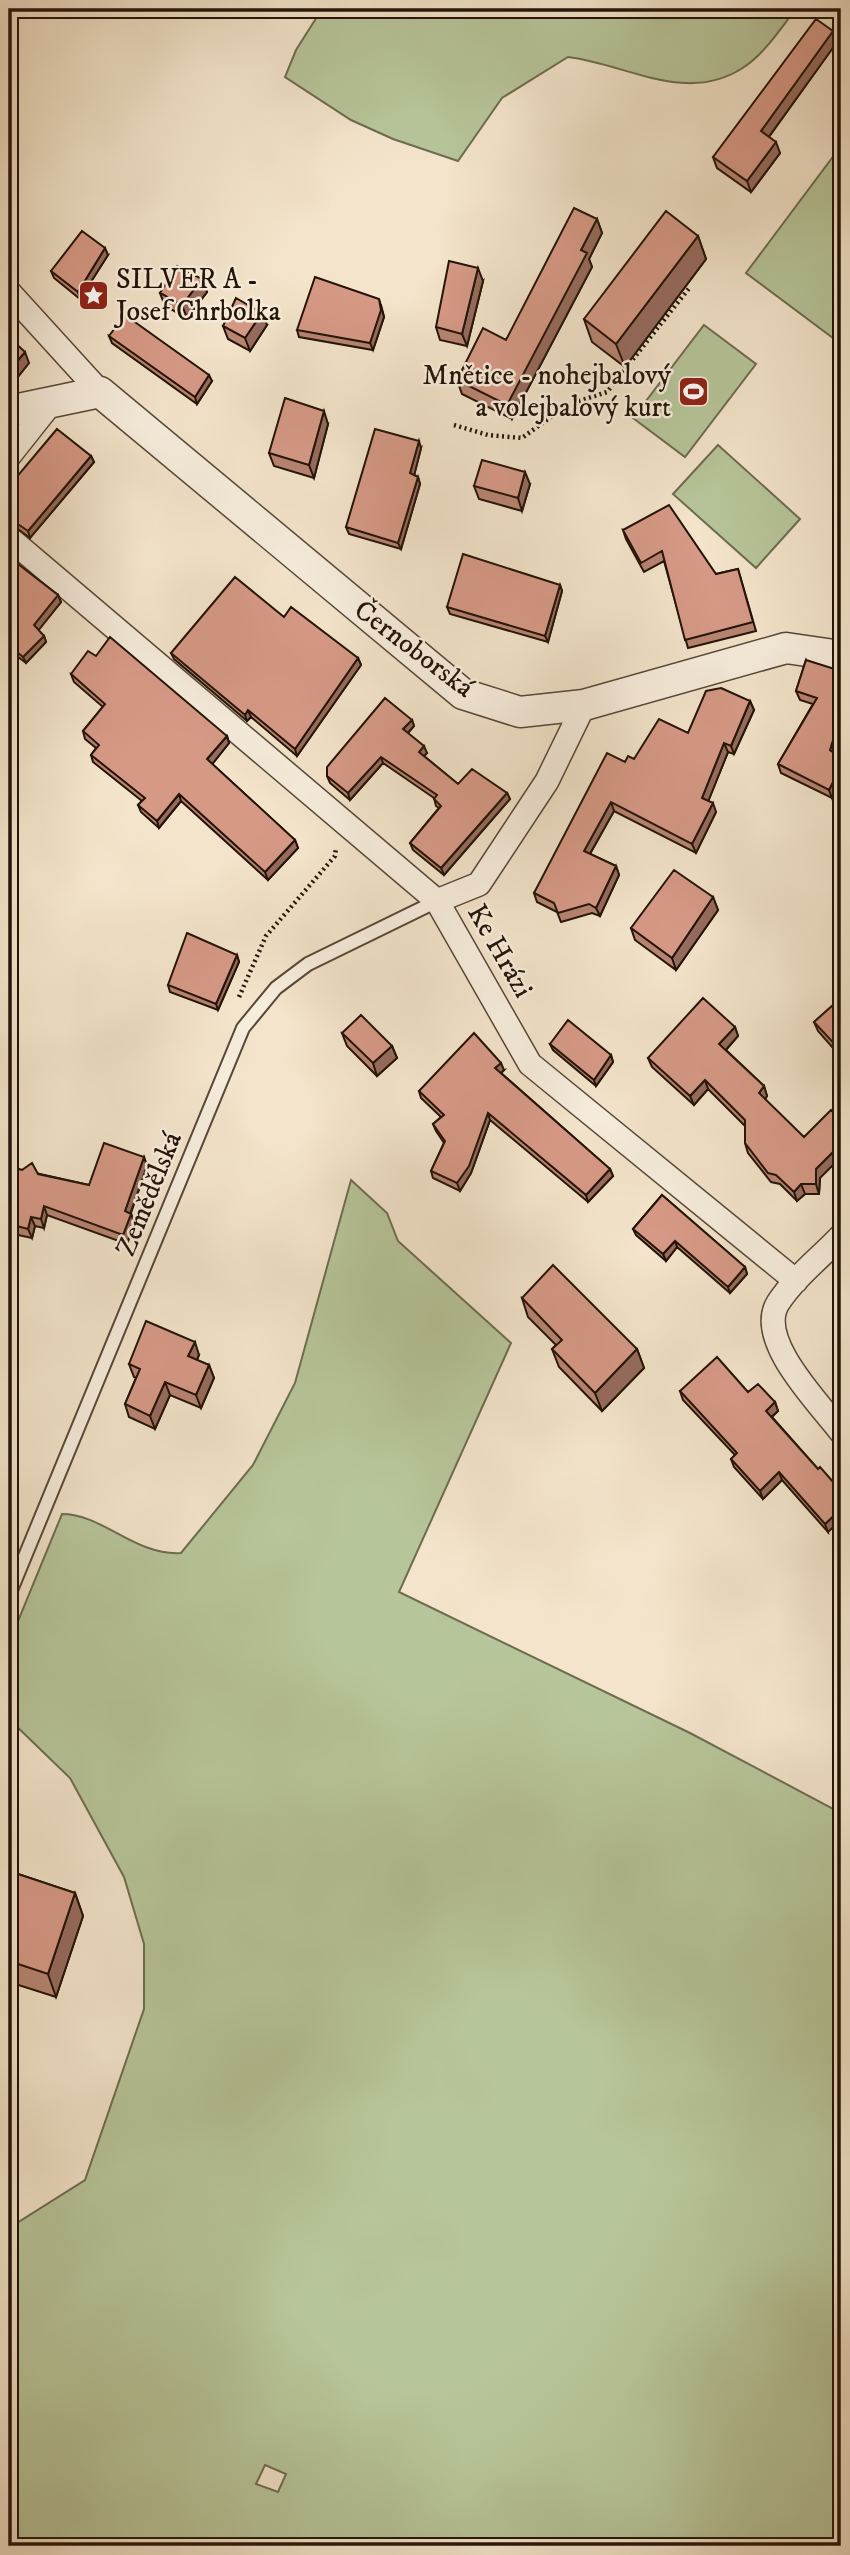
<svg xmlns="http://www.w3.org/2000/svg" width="850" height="2555" font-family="'IM FELL DW Pica',serif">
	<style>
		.green { fill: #b7c59a; stroke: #6d6c50; stroke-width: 2; fill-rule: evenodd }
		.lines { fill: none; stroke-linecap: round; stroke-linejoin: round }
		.service-casing { stroke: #574738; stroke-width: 16 }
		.minor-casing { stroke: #574738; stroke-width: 26 }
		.tertiary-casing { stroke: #574738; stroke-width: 33 }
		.path { stroke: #231307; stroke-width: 4.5; stroke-dasharray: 2 3.5; stroke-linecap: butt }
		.service { stroke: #f7eddd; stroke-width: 12 }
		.minor { stroke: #f7eddd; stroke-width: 23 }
		.tertiary { stroke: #f7eddd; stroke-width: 30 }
		.wall { fill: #b88473; stroke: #231307; stroke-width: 2 }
		.shaded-wall { fill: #966b5e; stroke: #231307; stroke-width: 2 }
		.building { fill: #d69986; stroke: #231307; stroke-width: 2 }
		.labels { text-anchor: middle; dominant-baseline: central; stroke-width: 5; stroke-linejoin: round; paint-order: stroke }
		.poi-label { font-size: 28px; fill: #231307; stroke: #f7eddd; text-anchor: start }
		.street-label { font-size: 28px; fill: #231307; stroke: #f7eddd }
	</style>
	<rect width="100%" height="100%" fill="#f3e4cb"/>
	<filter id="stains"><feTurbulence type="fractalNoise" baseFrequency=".00286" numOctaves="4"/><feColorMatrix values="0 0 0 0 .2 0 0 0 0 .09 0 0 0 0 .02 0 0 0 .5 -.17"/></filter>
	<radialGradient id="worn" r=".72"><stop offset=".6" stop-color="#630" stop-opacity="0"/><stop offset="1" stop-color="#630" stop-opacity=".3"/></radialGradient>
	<path class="green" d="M 322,9 L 796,9 C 780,29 764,55 741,69 C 685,104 626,64 568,57 L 502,98 L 458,161 L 393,139 L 351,120 L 285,77 L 296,50 Z
		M 841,146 L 841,344 L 746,273 Z
		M 704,325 L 756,364 L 685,457 L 633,418 Z
		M 718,445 L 800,519 L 756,568 L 673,494 Z
		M 351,1180 L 387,1213 L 398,1241 L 511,1343 L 399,1592 L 690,1733 L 841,1813 L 841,2546 L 9,2546 L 9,2228 L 85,2180 L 144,2009 L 144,1944 L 124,1877 L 70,1778 L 9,1719 L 9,1643 L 62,1514 C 103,1514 135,1556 181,1553 L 253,1465 L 295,1383 ZM 265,2465 L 286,2474 L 278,2492 L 256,2484 Z"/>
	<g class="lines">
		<defs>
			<path id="service" d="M 9,1595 L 243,1028 L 276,988 L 308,964 L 437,901"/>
			<path id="minor" d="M 9,292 L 100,392
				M 9,456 L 51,403
				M 9,538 L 437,901 L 530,1064 L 796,1281
				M 437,901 L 479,884 L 547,781 L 584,705
				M 841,1236 C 821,1257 794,1278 778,1303 C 755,1340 820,1404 841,1432"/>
			<path id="tertiary" d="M 9,411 L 100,392 L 463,694 L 520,712 L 584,705 L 786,648 L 841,656"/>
		</defs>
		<use href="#service" class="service-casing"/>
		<use href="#minor" class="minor-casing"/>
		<use href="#tertiary" class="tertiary-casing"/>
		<path class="path" d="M 454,425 L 488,435 L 522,438 L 567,405 L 607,392 L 690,287
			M 239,997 L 266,936 L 335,856 L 336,848"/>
		<use href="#service" class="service"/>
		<use href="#minor" class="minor"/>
		<use href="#tertiary" class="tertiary"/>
	</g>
	<path class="wall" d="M 837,42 L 769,137 L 780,153 L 751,192 L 717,168 L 713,157 Z
		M 597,219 L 602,233 L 589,259 L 592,267 L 512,419 L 462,394 L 457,380 L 506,340 Z
		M 698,236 L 706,259 L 625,367 L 592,342 L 584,319 Z
		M 108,255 L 80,299 L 54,278 L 51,271 Z
		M 202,279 L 207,292 L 187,318 L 165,306 L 160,293 Z
		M 483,281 L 467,346 L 440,340 L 436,327 Z
		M 381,305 L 384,317 L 373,350 L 299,337 L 297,330 Z
		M 267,325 L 250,351 L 228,339 L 223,326 Z
		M 109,336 L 212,381 L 197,404 L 112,343 Z
		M 328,424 L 314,478 L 274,466 L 269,453 Z
		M 421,448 L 414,475 L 418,477 L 420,484 L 401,549 L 349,534 L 346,527 Z
		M 91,456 L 94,462 L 30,538 L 11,524 L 9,525 L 9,486 Z
		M 530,484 L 522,511 L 479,499 L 474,486 Z
		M 623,530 L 716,574 L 738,569 L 756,631 L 688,648 L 664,561 L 644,572 L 626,539 Z
		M 9,552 L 11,559 L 58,595 L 61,602 L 38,630 L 44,636 L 46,642 L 26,663 L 14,654 L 11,656 L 9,653 Z
		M 560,585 L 562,591 L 548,642 L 450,614 L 447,607 Z
		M 284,617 L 358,658 L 361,665 L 297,756 L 251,717 L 247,721 L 174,659 L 171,653 Z
		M 806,660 L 841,733 L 835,754 L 832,798 L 781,773 L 778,764 L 813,704 L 800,700 L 796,691 Z
		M 71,674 L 227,736 L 229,743 L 212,764 L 295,840 L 298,848 L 268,880 L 181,801 L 159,828 L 141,812 L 138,805 L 142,801 L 93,762 L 91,755 L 96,748 L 85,739 L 83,731 L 103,707 L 74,682 Z
		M 750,701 L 754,710 L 734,754 L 728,752 L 708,801 L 716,812 L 696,853 L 614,811 L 590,854 L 616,866 L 619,875 L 600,916 L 592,913 L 561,922 L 557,912 L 537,902 L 534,893 L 625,762 L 634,759 L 688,733 Z
		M 412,720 L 414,726 L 408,733 L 427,753 L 424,756 L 458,784 L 507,793 L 510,799 L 444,875 L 413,850 L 410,843 L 439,808 L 436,806 L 434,798 L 383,763 L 350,800 L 330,783 L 327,776 Z
		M 713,897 L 718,910 L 676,970 L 635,940 L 631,928 Z
		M 237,955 L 239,962 L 218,1010 L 170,992 L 168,985 Z
		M 841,998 L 841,1057 L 818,1031 L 814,1022 Z
		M 735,1027 L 738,1036 L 726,1050 L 764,1086 L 767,1096 L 765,1099 L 820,1178 L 819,1194 L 805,1194 L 797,1201 L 780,1184 L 771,1182 L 748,1153 L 745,1143 L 745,1126 L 708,1089 L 694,1105 L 652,1067 L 648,1058 Z
		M 342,1033 L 392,1046 L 397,1058 L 377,1076 L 347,1046 Z
		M 550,1044 L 611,1055 L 613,1062 L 596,1086 L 553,1050 Z
		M 504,1070 L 501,1073 L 610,1169 L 613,1176 L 588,1202 L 490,1120 L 471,1173 L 460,1191 L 433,1178 L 431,1171 L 444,1143 L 436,1131 L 433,1124 L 441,1117 L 421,1098 L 419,1091 Z
		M 144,1157 L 147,1166 L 131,1213 L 134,1223 L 127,1244 L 47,1215 L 44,1228 L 35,1226 L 32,1238 L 9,1233 L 9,1167 L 89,1185 Z
		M 662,1195 L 745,1267 L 747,1274 L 730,1293 L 677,1247 L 666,1261 L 636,1235 L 633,1229 Z
		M 522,1298 L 637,1349 L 644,1368 L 602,1411 L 559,1367 L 552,1349 L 556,1345 L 528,1317 Z
		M 199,1355 L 197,1360 L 209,1365 L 214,1378 L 201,1408 L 170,1395 L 155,1429 L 129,1417 L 125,1404 L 136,1378 L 134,1377 L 129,1364 Z
		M 680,1391 L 748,1392 L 775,1402 L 778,1411 L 772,1417 L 818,1469 L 828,1532 L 782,1480 L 763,1499 L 734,1467 L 731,1459 L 735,1455 L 683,1400 Z
		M 9,1871 L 75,1893 L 83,1916 L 56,1997 L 9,1982 Z"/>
	<path class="shaded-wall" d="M 833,31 L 837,42 L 765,142 L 761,131 Z
		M 776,142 L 780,153 L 751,192 L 747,181 Z
		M 597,219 L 602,233 L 589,259 L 592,267 L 512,419 L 507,405 L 581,250 Z
		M 698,236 L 706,259 L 625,367 L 616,344 Z
		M 105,248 L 108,255 L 80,299 L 78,292 Z
		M 478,268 L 483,281 L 467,346 L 462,334 Z
		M 202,279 L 207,292 L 187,318 L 182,305 Z
		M 379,299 L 384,317 L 373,350 L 370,343 Z
		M 262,313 L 267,325 L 250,351 L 245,338 Z
		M 25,352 L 29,363 L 10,387 L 9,371 Z
		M 209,375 L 212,381 L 197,404 L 195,397 Z
		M 324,411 L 328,424 L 314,478 L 309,465 Z
		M 419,441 L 421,448 L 413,480 L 410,473 Z
		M 91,456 L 94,462 L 30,538 L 28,531 Z
		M 525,472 L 530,484 L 522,511 L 518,498 Z
		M 418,477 L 420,484 L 401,549 L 398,543 Z
		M 560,585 L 562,591 L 548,642 L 545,636 Z
		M 58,595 L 61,602 L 37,632 L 34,625 Z
		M 44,636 L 46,642 L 26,663 L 23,657 Z
		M 11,647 L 14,654 L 11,656 L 9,649 Z
		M 358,658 L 361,665 L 297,756 L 295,749 Z
		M 750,701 L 754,710 L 734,754 L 731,746 Z
		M 248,710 L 251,717 L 247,721 L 245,715 Z
		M 841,714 L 841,733 L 834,759 L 830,750 Z
		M 412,720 L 414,726 L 405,736 L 403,729 Z
		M 227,736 L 229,743 L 210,767 L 207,759 Z
		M 724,743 L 728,752 L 706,807 L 702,798 Z
		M 424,746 L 427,753 L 422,758 L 419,752 Z
		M 381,757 L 383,763 L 350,800 L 348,793 Z
		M 841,766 L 841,781 L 832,798 L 829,790 Z
		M 507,793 L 510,799 L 444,875 L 441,868 Z
		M 179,794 L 181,801 L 159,828 L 157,821 Z
		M 611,802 L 614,811 L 587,859 L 584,851 Z
		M 713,803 L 716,812 L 696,853 L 692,844 Z
		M 295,840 L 298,848 L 268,880 L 265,872 Z
		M 616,866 L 619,875 L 600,916 L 596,908 Z
		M 713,897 L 718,910 L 676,970 L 672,958 Z
		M 237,955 L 239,962 L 218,1010 L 216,1004 Z
		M 735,1027 L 738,1036 L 723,1053 L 719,1044 Z
		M 392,1046 L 397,1058 L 377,1076 L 373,1063 Z
		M 611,1055 L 613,1062 L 596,1086 L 594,1080 Z
		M 501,1063 L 504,1070 L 498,1076 L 495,1068 Z
		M 705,1080 L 708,1089 L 694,1105 L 690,1096 Z
		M 764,1086 L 767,1096 L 763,1102 L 759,1093 Z
		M 488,1113 L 490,1120 L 471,1173 L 460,1191 L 457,1183 Z
		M 841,1144 L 841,1157 L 820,1178 L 819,1194 L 816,1184 L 816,1169 Z
		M 144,1157 L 147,1166 L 128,1220 L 125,1211 Z
		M 610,1169 L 613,1176 L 588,1202 L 586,1195 Z
		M 801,1184 L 805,1194 L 797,1201 L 794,1192 Z
		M 44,1206 L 47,1215 L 44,1228 L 41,1219 Z
		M 131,1214 L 134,1223 L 127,1244 L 123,1235 Z
		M 31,1217 L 35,1226 L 32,1238 L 28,1229 Z
		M 675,1241 L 677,1247 L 666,1261 L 663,1254 Z
		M 745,1267 L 747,1274 L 730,1293 L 728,1287 Z
		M 195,1342 L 199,1355 L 193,1369 L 188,1356 Z
		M 637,1349 L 644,1368 L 602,1411 L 595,1393 Z
		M 209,1365 L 214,1378 L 201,1408 L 196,1395 Z
		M 165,1382 L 170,1395 L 155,1429 L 150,1416 Z
		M 775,1402 L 778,1411 L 769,1419 L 766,1411 Z
		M 779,1472 L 782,1480 L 763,1499 L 760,1491 Z
		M 841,1509 L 841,1520 L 828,1532 L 825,1524 Z
		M 75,1893 L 83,1916 L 56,1997 L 48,1974 Z"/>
	<path class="building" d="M 816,19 L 833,31 L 761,131 L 776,142 L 747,181 L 713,157 Z
		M 574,208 L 597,219 L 581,250 L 587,253 L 507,405 L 457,380 L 483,328 L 506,340 Z
		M 666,211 L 698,236 L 616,344 L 584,319 Z
		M 82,231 L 105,248 L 78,292 L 51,271 Z
		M 449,261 L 478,268 L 462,334 L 436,327 Z
		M 177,266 L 202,279 L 182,305 L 160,293 Z
		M 315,277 L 379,299 L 381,310 L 370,343 L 297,330 Z
		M 236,298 L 262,313 L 245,338 L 223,326 Z
		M 125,315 L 209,375 L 195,397 L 109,336 Z
		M 9,337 L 25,352 L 9,371 Z
		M 285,398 L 324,411 L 309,465 L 269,453 Z
		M 57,429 L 91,456 L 28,531 L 9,518 L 9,486 Z
		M 375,429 L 419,441 L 410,473 L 418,477 L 398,543 L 346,527 Z
		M 482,460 L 525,472 L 518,498 L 474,486 Z
		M 669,505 L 716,574 L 738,569 L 753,622 L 685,640 L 662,551 L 641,563 L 623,530 Z
		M 463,554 L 560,585 L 545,636 L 447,607 Z
		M 9,557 L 58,595 L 34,625 L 44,636 L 23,657 L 11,647 L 9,649 Z
		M 235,577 L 284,617 L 291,607 L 358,658 L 295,749 L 248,710 L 245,715 L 171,653 Z
		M 110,637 L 227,736 L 207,759 L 295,840 L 265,872 L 179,794 L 157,821 L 138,805 L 145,798 L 91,755 L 99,745 L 83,731 L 105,704 L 71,674 L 88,651 L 96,656 Z
		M 806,660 L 841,671 L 841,714 L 830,750 L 841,758 L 841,766 L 829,790 L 778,764 L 817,698 L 796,691 Z
		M 721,688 L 750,701 L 731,746 L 724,743 L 702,798 L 713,803 L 692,844 L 611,802 L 584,851 L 616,866 L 596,908 L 589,904 L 558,913 L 554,903 L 534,893 L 607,753 L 625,762 L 628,756 L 634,759 L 659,719 L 688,733 L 706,691 Z
		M 385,698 L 412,720 L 403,729 L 424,746 L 419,752 L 458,784 L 472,769 L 507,793 L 441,868 L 410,843 L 441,806 L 434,799 L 437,795 L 381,757 L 348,793 L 327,776 L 327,767 Z
		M 674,870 L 713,897 L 672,958 L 631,928 Z
		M 187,933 L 237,955 L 216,1004 L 168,985 Z
		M 703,998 L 735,1027 L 719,1044 L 764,1086 L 759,1093 L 804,1137 L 831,1110 L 841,1120 L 841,1144 L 816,1169 L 816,1184 L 801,1184 L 794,1192 L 776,1175 L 768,1173 L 745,1143 L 745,1120 L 705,1080 L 690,1096 L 648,1058 Z
		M 841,998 L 841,1051 L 814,1022 Z
		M 361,1015 L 392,1046 L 373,1063 L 342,1033 Z
		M 568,1020 L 611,1055 L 594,1080 L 550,1044 Z
		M 474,1033 L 501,1063 L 495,1068 L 610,1169 L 586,1195 L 488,1113 L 469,1166 L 457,1183 L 431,1171 L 445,1141 L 433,1124 L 444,1115 L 419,1091 Z
		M 104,1143 L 144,1157 L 125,1211 L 131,1214 L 123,1235 L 44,1206 L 41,1219 L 31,1217 L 28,1229 L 9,1224 L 9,1167 L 22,1170 L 32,1163 L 38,1174 L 89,1185 Z
		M 662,1195 L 745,1267 L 728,1287 L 675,1241 L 663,1254 L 633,1229 Z
		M 553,1265 L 637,1349 L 595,1393 L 552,1349 L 562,1340 L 522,1298 Z
		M 146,1321 L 195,1342 L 188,1356 L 209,1365 L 196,1395 L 165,1382 L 150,1416 L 125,1404 L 140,1369 L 129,1364 Z
		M 717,1357 L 748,1392 L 758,1384 L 775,1402 L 766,1411 L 818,1469 L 820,1467 L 841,1491 L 841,1509 L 825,1524 L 779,1472 L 760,1491 L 731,1459 L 737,1453 L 680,1391 Z
		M 9,1871 L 75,1893 L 48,1974 L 9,1961 Z"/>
	<defs>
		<symbol id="sight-square" viewBox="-11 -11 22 22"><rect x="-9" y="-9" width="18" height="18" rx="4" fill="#8f2418" stroke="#f7eddd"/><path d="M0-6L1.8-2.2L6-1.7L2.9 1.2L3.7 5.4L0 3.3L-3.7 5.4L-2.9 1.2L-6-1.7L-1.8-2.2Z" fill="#fff"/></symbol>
		<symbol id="stadium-square" viewBox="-11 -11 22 22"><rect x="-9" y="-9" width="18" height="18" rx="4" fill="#8f2418" stroke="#f7eddd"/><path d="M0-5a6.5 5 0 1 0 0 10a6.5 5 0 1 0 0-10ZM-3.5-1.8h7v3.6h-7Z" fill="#fff"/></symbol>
	</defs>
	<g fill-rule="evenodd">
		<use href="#sight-square" x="76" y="278" width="35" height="35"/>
		<use href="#stadium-square" x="676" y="374" width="35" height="35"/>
	</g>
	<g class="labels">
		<g class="poi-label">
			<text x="116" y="279">SILVER A -<tspan x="116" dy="32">Josef Chrbolka</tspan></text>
			<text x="671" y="375" text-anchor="end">Mnětice - nohejbalový<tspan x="671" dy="32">a volejbalový kurt</tspan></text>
		</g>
		<g class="street-label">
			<text transform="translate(414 649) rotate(37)">Černoborská</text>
			<text transform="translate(500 951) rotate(60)">Ke Hrázi</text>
			<text transform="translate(149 1194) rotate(-68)">Zemědělská</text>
		</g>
	</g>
	<rect width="850" height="2555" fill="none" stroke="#f3e4cb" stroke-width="35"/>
	<rect x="10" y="10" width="829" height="2534" fill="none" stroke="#231307" stroke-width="3.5"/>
	<rect x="18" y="18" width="815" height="2520" fill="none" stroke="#231307" stroke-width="2"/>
	<rect width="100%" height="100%" filter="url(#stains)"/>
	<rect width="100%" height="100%" fill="url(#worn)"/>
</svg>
